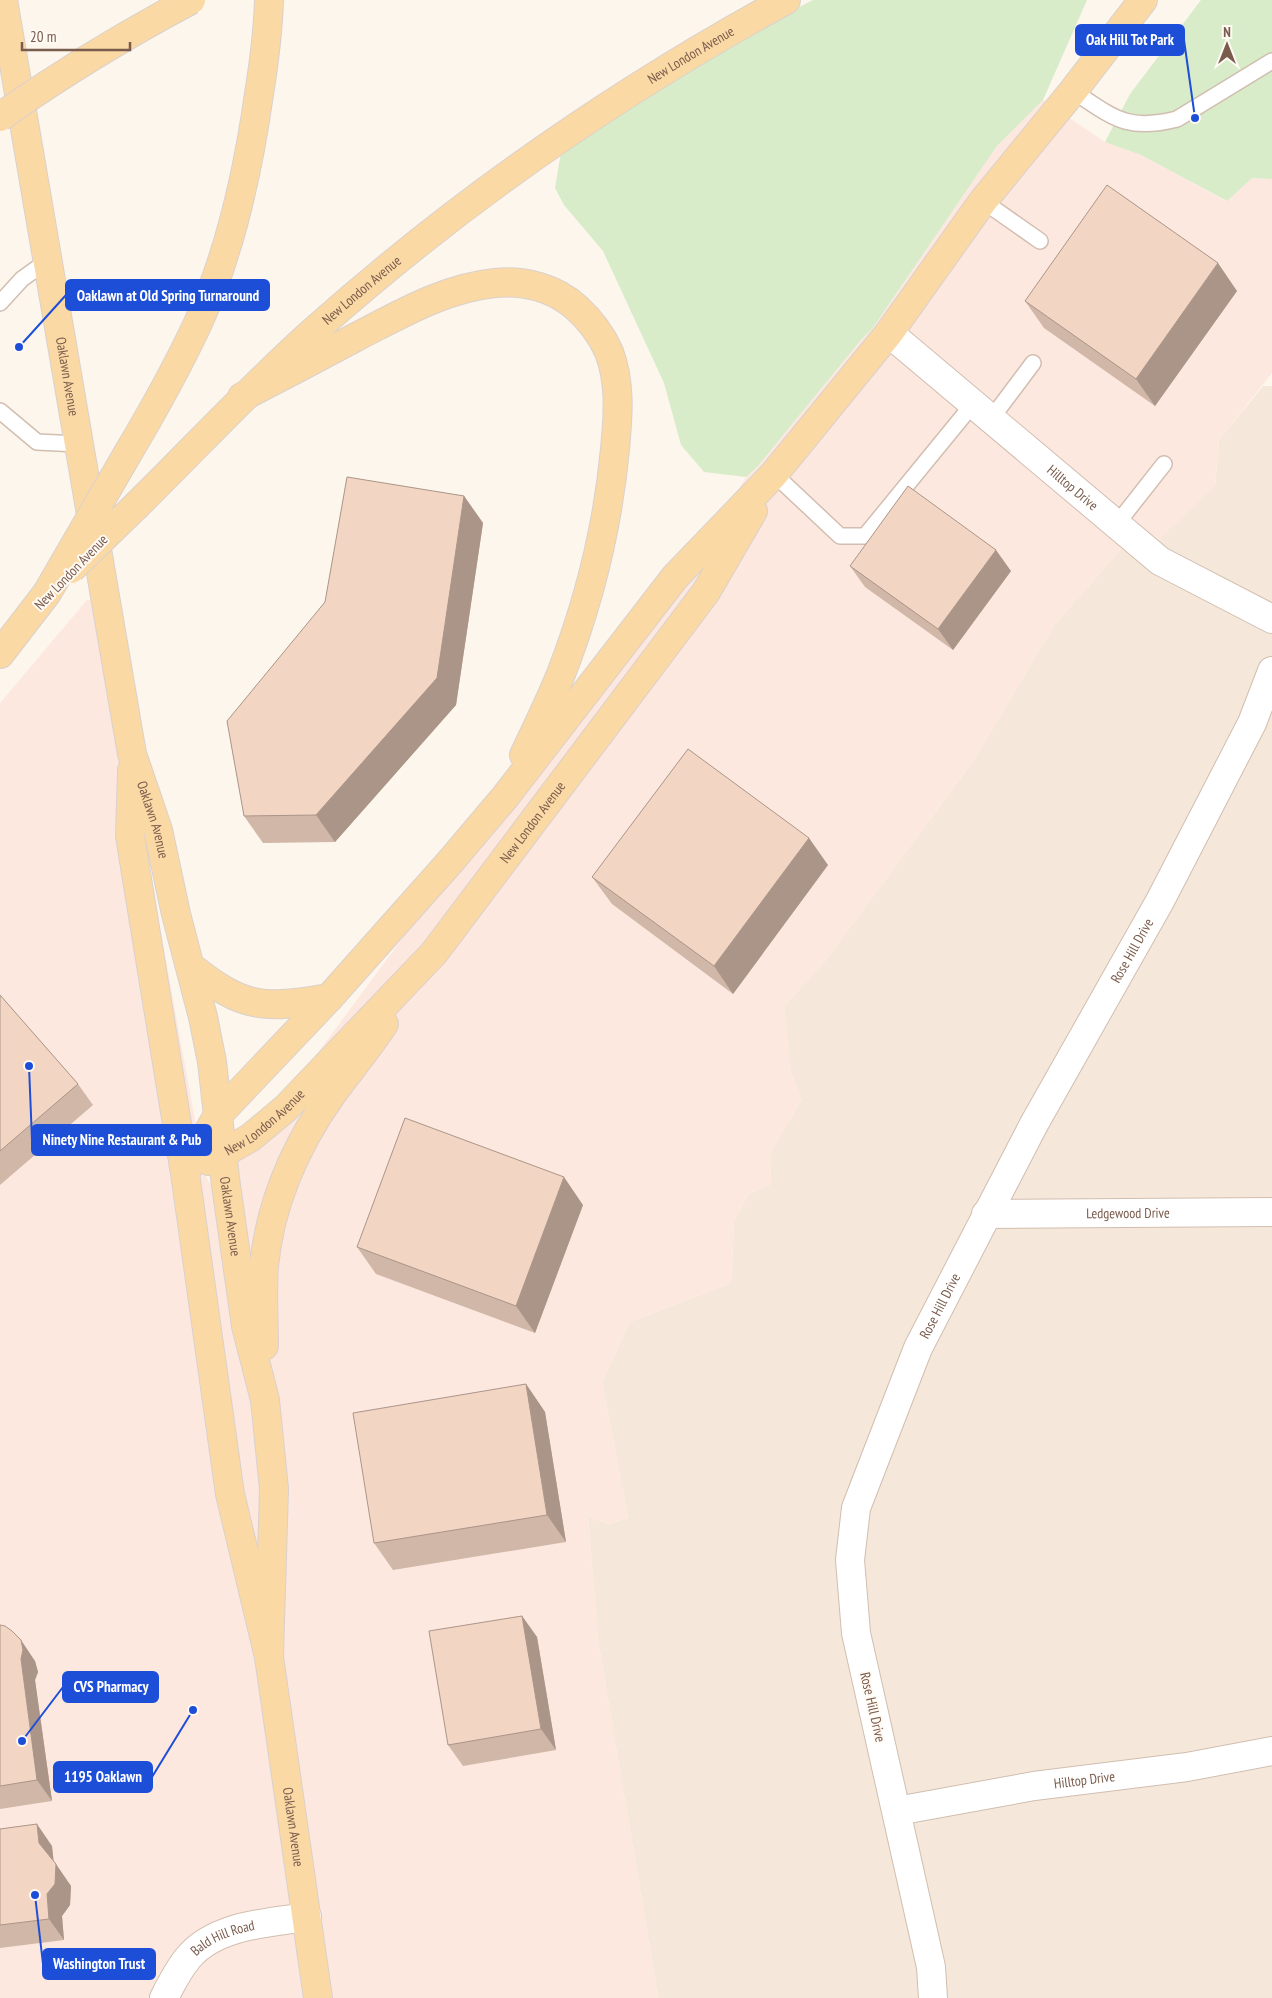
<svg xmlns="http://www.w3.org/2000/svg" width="1272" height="1998" font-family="'PT Sans Narrow',sans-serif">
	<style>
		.residential { fill: #f5e8da }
		.commercial { fill: #fde8e0 }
		.green { fill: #d8ecc9 }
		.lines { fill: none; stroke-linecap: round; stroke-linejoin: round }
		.service-casing { stroke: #d1beb0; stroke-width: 18 }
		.minor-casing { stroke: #d1beb0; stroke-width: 30 }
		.primary-casing { stroke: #dad1cd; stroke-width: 30 }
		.service { stroke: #fff; stroke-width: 15 }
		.minor { stroke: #fff; stroke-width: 28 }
		.primary { stroke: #fbd9a5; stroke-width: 28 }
		.primary-bridge-casing { stroke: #dad1cd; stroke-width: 30; stroke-linecap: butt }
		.primary-bridge { stroke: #fbd9a5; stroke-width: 28 }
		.wall { fill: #d1b7a8 }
		.shaded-wall { fill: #aa9588 }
		.building { fill: #f3d5c3; stroke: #aa9588 }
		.labels { text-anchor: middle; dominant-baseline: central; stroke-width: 4; stroke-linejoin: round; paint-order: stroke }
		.street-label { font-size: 14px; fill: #7a5c4d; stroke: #fffaf3 }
		.leader { fill: none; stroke: #1d4ed8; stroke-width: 2 }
		.callout-dot { fill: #1d4ed8; stroke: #fffaf3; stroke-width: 2 }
		.callout { fill: #1d4ed8; stroke: #1d4ed8; stroke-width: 2 }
		.callout-label { font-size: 15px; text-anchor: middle; font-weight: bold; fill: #fff }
	</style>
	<rect width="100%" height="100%" fill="#fdf6ec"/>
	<path class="residential" d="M 1263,386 L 1272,386 L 1272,1998 L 658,1998 L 598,1640 L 588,1516 L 608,1524 L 628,1518 L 602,1382 L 630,1322 L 731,1283 L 734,1221 L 748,1195 L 771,1184 L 770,1153 L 801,1100 L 790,1069 L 784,1006 L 825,961 L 974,760 L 1054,625 L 1130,539 L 1215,486 L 1219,440 Z"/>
	<path class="commercial" d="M 1043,100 L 1105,142 L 1141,155 L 1226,201 L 1252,178 L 1272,179 L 1272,373 L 1219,440 L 1215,486 L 1152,546 L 1130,539 L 1054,625 L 974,760 L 825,961 L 784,1006 L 790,1069 L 801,1100 L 770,1153 L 771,1184 L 748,1195 L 734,1221 L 731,1283 L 630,1322 L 602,1382 L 628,1518 L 608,1524 L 588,1516 L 598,1640 L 658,1998 L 0,1998 L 0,703 L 87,600 L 97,600 L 103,614 L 205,1175 L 213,1188 L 234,1166 L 680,563 L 739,489 L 746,477 L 757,467 L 860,341 L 872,329 L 997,146 Z"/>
	<path class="green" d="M 813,0 L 1087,0 L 1043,100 L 997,146 L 872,329 L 860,341 L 757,467 L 746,477 L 704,472 L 681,445 L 664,383 L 603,251 L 564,205 L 555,188 L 562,146 L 682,67 Z
		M 1201,0 L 1272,0 L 1272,179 L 1252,178 L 1227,201 L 1141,155 L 1105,142 L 1130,94 Z"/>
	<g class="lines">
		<defs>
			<path id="service" d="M 1073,91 C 1113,117 1126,132 1177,119 L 1272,61
				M 983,201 L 1040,241
				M 0,303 L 22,279 L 47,261
				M 0,411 L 37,442 L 78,444
				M 991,419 L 1033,363
				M 774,474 L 840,536 L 865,536 L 973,404
				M 1116,525 L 1164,464"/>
			<g id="minor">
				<path id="s1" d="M 889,333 L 1160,561 L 1272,619"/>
				<path id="s2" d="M 986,1214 L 1272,1212"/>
				<path id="s3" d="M 897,1811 L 1034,1786 L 1187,1767 L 1272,1751"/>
				<path id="s4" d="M 164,1998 C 171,1984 178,1970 188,1958 C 215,1925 267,1923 307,1917"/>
				<path id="s5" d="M 933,1998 L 931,1967 L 856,1633 L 850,1560 L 856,1508 L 918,1348 L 1034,1124 L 1160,901 L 1252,723 L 1272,671"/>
			</g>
			<g id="primary">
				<path id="s6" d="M 3,0 L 132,754 L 158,830 L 176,914 L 203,1017 L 212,1062 L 225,1178 L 246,1326 L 265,1400 L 274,1489 L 269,1657"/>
				<path d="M 242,397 C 281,377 319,357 358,336 C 401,314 445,288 495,283 C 525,280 555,288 577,308 C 590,320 602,336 609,352 C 621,383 618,417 615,449 C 608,525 589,602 561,674 C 550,701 537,728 524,755"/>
				<path d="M 128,453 C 153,411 177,368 198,323 C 231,251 248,172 259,94 C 264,63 268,31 269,0"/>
				<path id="s7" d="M 137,505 C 196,447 252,386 315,330 C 459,202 617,92 786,0"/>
				<path d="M 0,654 L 47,593"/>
				<path id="s8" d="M 132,770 L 130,836 L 185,1173 L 230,1494 L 269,1657 L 318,1998"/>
				<path d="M 191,967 C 244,1009 263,1009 329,998"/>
				<path id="s9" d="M 209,1161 L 250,1138 L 286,1108 L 434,953 L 706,592 L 753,511"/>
				<path d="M 185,1173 L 218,1115 L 329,998 L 450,862 L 505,797 L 675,577 L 774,474 L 889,333 L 983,201 L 1073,91 L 1143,0"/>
				<path d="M 264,1346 C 264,1319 262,1293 264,1266 C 270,1204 296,1145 332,1094 C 349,1071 368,1048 384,1024"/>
			</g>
		</defs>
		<use href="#service" class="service-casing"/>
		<use href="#minor" class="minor-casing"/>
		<use href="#primary" class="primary-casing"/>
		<use href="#service" class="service"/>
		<use href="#minor" class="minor"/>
		<use href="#primary" class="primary"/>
		<defs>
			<path id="primary-bridge" d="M 0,117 C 61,74 125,35 191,0
				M 71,569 L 137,505
				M 47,593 L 128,453"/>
		</defs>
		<use href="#primary-bridge" class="primary-bridge-casing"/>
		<use href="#primary-bridge" class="primary-bridge"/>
	</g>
	<path class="wall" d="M 1237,291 L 1155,406 L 1044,328 L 1025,301 Z
		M 464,496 L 483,523 L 456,705 L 335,842 L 263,843 L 244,816 Z
		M 850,566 L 1011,571 L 953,650 L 865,587 Z
		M 828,865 L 733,994 L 612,904 L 592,877 Z
		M 0,995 L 78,1084 L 93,1105 L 0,1185 Z
		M 583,1205 L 535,1333 L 376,1274 L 357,1247 Z
		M 526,1384 L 545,1412 L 566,1542 L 393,1570 L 374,1543 Z
		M 522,1616 L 537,1637 L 556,1750 L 463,1766 L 448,1745 Z
		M 0,1625 L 35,1661 L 38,1672 L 35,1680 L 52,1801 L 0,1809 Z
		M 0,1829 L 52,1846 L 53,1861 L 71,1886 L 70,1905 L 62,1916 L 64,1940 L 0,1948 Z"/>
	<path class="shaded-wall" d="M 1218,263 L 1237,291 L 1155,406 L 1136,379 Z
		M 464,496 L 483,523 L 456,705 L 335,842 L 316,815 Z
		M 996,550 L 1011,571 L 953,650 L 938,629 Z
		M 809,838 L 828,865 L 733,994 L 714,966 Z
		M 564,1177 L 583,1205 L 535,1333 L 516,1306 Z
		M 526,1384 L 545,1412 L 566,1542 L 547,1515 Z
		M 522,1616 L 537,1637 L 556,1750 L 541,1729 Z
		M 21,1640 L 35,1661 L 38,1672 L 35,1680 L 52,1801 L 37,1780 L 21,1659 Z
		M 37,1824 L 52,1846 L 54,1864 L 39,1843 Z
		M 56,1864 L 71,1886 L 70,1905 L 62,1916 L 64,1940 L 49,1919 L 47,1894 Z"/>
	<path class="building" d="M 1107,185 L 1218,263 L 1136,379 L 1025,301 Z
		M 347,477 L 464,496 L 437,678 L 316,815 L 244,816 L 227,721 L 325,602 Z
		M 908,486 L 996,550 L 938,629 L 850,566 Z
		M 688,749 L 809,838 L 714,966 L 592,877 Z
		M 0,995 L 78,1084 L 0,1151 Z
		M 405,1118 L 564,1177 L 516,1306 L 357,1247 Z
		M 526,1384 L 547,1515 L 374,1543 L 353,1413 Z
		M 522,1616 L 541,1729 L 448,1745 L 429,1631 Z
		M 0,1625 L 5,1626 L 12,1631 L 21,1640 L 23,1650 L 21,1659 L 37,1780 L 0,1786 Z
		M 37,1824 L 39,1843 L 56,1864 L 55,1884 L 47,1894 L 49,1919 L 0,1925 L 0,1829 Z"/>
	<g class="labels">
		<g class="street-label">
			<text stroke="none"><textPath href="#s7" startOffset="716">New London Avenue</textPath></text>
			<text stroke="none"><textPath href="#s7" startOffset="311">New London Avenue</textPath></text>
			<text stroke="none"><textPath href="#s6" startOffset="382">Oaklawn Avenue</textPath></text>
			<text stroke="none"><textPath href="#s1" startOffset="240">Hilltop Drive</textPath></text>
			<text transform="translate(71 572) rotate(-46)">New London Avenue</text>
			<text stroke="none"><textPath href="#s6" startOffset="834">Oaklawn Avenue</textPath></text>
			<text stroke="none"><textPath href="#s9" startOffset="472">New London Avenue</textPath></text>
			<text stroke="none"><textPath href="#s5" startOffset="1122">Rose Hill Drive</textPath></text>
			<text stroke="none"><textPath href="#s9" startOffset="68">New London Avenue</textPath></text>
			<text stroke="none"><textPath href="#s2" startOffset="142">Ledgewood Drive</textPath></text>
			<text stroke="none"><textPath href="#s6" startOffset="1239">Oaklawn Avenue</textPath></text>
			<text stroke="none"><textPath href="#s5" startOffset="718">Rose Hill Drive</textPath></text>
			<text transform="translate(873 1707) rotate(77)">Rose Hill Drive</text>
			<text stroke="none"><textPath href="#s3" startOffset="190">Hilltop Drive</textPath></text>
			<text stroke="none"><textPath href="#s8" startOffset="1071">Oaklawn Avenue</textPath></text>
			<text stroke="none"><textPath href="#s4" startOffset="88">Bald Hill Road</textPath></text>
		</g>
	</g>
	<path class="leader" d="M1195 118L1184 40M19 347L66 295M29 1066L32 1140M22 1741L63 1687M193 1710L152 1777M35 1895L43 1964"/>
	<g class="callout-dot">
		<circle cx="1195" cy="118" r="5"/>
		<circle cx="19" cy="347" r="5"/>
		<circle cx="29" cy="1066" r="5"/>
		<circle cx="22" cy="1741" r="5"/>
		<circle cx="193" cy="1710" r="5"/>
		<circle cx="35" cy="1895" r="5"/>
	</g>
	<g class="callout">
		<rect x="1076" y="25" width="108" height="30" rx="5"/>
		<rect x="66" y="280" width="203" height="30" rx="5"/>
		<rect x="32" y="1125" width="179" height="30" rx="5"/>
		<rect x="63" y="1672" width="95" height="30" rx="5"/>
		<rect x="54" y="1762" width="98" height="30" rx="5"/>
		<rect x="43" y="1949" width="112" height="30" rx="5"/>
	</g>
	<g class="callout-label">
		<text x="1130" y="45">Oak Hill Tot Park</text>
		<text x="168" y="301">Oaklawn at Old Spring Turnaround</text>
		<text x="122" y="1145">Ninety Nine Restaurant &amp; Pub</text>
		<text x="111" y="1692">CVS Pharmacy</text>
		<text x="103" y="1782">1195 Oaklawn</text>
		<text x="99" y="1969">Washington Trust</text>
	</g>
	<g transform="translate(1227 45)" stroke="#fffaf3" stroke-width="4" paint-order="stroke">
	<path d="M0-4L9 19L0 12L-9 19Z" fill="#7a5c4d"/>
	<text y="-8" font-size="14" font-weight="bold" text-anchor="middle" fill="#7a5c4d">N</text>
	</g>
	<path d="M22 42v8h108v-8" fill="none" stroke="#7a5c4d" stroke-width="2.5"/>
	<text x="30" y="42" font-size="15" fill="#7a5c4d" stroke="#fffaf3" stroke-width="4" paint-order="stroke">20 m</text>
</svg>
